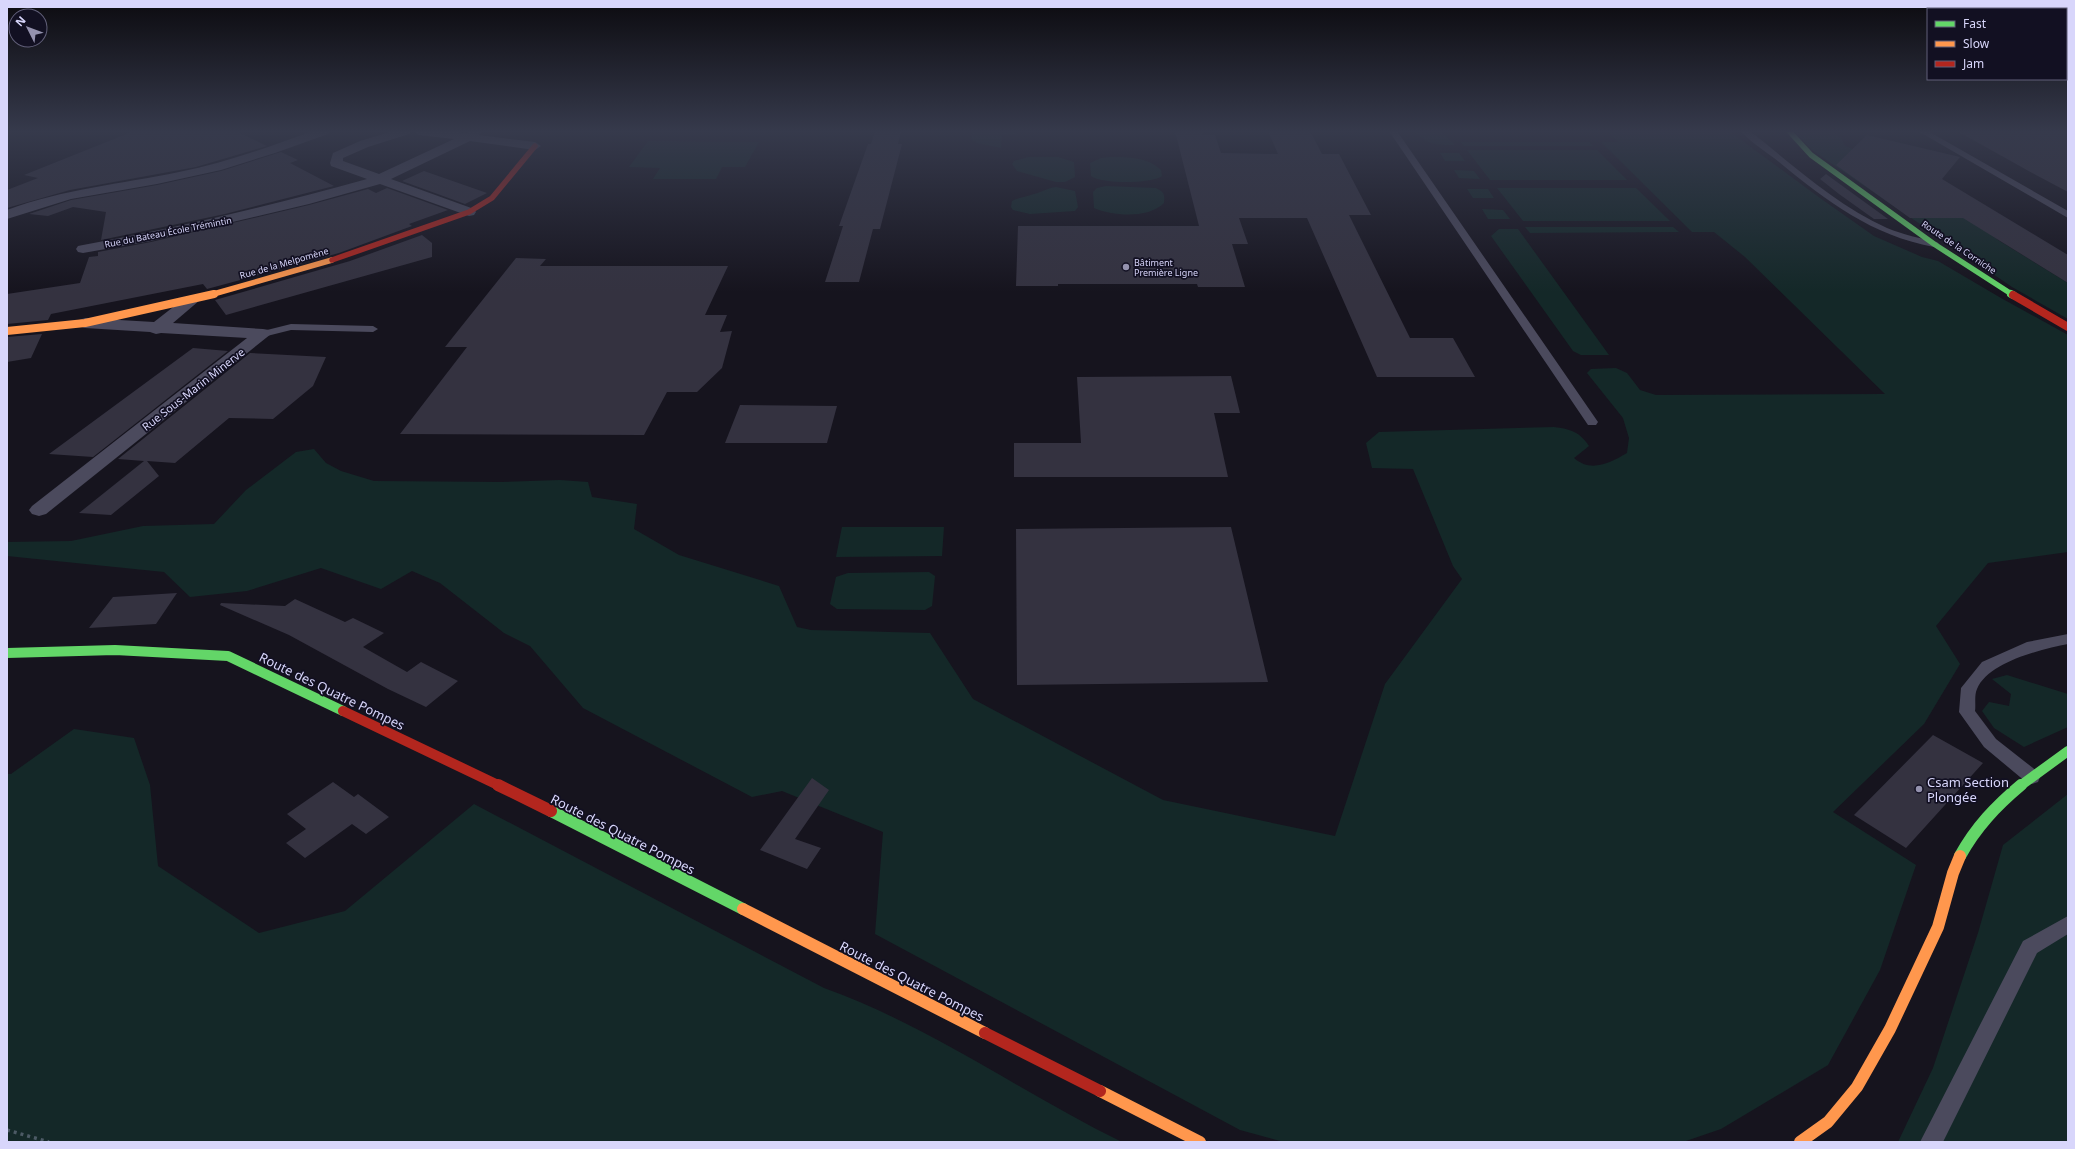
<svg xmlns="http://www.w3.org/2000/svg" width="2075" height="1149" font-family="'Noto Sans',sans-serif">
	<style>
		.green { fill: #142828 }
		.building { fill: #343240 }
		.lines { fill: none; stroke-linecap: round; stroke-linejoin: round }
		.path { stroke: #4c5a65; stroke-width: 3.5; stroke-dasharray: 3 4; stroke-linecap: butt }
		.lane { fill: #4b4a5d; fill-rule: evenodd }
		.street { fill: #4b4a5d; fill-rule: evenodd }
		.fast-far3 { stroke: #63d668; stroke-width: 5.5 }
		.fast-far2 { stroke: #63d668; stroke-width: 8 }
		.fast-far1 { stroke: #63d668; stroke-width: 10 }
		.fast { stroke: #63d668; stroke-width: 12 }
		.slow-far2 { stroke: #ff974d; stroke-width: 5.5 }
		.slow-far1 { stroke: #ff974d; stroke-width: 8 }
		.slow { stroke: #ff974d; stroke-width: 12 }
		.jam-far3 { stroke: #b3261e; stroke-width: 5.5 }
		.jam-far2 { stroke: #b3261e; stroke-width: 8 }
		.jam-far1 { stroke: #b3261e; stroke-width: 10 }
		.jam { stroke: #b3261e; stroke-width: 12 }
		.poi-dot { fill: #9492ae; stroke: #121022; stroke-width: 1.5 }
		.labels { text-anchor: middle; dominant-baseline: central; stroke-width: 3.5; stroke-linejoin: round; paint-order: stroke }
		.far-street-label { font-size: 9px; fill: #d8d6fb; stroke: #121022 }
		.far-poi-label { font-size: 9px; fill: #d8d6fb; stroke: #121022; text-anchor: start }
		.street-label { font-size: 11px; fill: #d8d6fb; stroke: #121022 }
		.near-street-label { font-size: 13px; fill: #d8d6fb; stroke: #121022 }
		.near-poi-label { font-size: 13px; fill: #d8d6fb; stroke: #121022; text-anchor: start }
	</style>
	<rect width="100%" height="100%" fill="#16141e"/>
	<path class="green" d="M 973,131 L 1016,131 L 1016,134 L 1002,134 L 1001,148 L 977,143 L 971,139 Z
		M 1415,131 L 1441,131 L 1455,145 C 1438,145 1426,145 1415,131 Z
		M 1607,131 L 1729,131 L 1820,198 L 1874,236 L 1922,257 L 1938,261 L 2001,298 L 2068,335 L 2068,552 L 1988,563 L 1936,626 L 1960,664 L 1924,724 L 1833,812 L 1916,865 L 1880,970 L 1828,1065 L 1721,1129 L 1683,1142 L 1284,1142 L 1240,1130 L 875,934 L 883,832 L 782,791 L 752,797 L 583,708 L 530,646 L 504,633 L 440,583 L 412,571 L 381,589 L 321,568 L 247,591 L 190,597 L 164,572 L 7,556 L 7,542 L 71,541 L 143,526 L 214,524 L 246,490 L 296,452 L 314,449 L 326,463 L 341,471 L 374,481 L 501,482 L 560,480 L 588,482 L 592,497 L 637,504 L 634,529 L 679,555 L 779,586 L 797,627 L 811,630 L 930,633 L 973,699 L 1163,800 L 1335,836 L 1385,684 L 1462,579 L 1453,566 L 1413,469 L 1372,468 L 1366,443 L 1379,432 L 1554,427 C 1570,429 1580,432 1589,446 L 1574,458 C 1591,473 1610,463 1627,453 L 1629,438 L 1623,418 L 1587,373 L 1591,369 L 1616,368 L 1627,373 L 1640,390 L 1656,395 L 1885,394 L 1745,257 L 1714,232 L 1692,232 L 1601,142 L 1618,142 Z
		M 1794,131 L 1831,131 L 1841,138 L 1845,146 L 1864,153 L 1955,206 L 1998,240 L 2068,283 L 2068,319 L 2012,287 L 1812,150 Z
		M 648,141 L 759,142 L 745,167 L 722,167 L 716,179 L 653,179 L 660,168 L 629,167 Z
		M 1461,142 L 1589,142 L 1594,146 L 1464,146 Z
		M 1467,150 L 1597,150 L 1627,180 L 1490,180 Z
		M 1440,153 L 1459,153 L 1465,161 L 1445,161 Z
		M 1028,157 L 1058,157 L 1074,162 L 1075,177 L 1065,182 L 1056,182 L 1017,171 L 1012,164 L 1014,161 Z
		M 1110,157 C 1128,157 1148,157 1161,170 L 1162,176 C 1150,184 1102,184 1091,176 L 1090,163 L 1101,158 Z
		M 1454,170 L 1474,171 L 1480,179 L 1459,178 Z
		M 1106,186 L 1156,188 C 1164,192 1165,194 1164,203 C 1148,219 1113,216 1094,208 L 1093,192 L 1097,188 Z
		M 1056,187 L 1075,191 L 1078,207 L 1075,211 L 1030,214 L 1013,210 L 1011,207 L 1012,201 C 1020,197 1026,197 1034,194 C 1042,192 1047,188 1056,187 Z
		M 1497,188 L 1636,188 L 1670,221 L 1523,221 Z
		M 1467,189 L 1488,189 L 1494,198 L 1473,198 Z
		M 1482,209 L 1503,210 L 1510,219 L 1488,219 Z
		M 1525,227 L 1673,227 L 1679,232 L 1530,233 Z
		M 1499,229 L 1518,229 L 1609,355 L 1581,355 L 1573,351 L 1491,236 Z
		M 842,527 L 944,527 L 942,556 L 836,557 Z
		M 929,572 L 935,576 L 932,606 L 925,610 L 837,609 L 830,604 L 836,577 L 848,573 Z
		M 2007,675 L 2068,694 L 2068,727 L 2024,747 L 1994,728 L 1982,711 L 1989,702 L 2009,706 L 2011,694 L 1992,679 Z
		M 74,729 L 134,738 L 150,785 L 158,866 L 259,933 L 345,911 L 474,804 L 824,988 C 930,1026 1022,1093 1122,1142 L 7,1142 L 7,774 L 11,774 Z
		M 2068,794 L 2068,1142 L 1898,1142 L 1933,1068 L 1978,933 L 2003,845 Z"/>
	<path class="building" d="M 134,131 L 236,131 L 267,146 L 196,167 L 70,190 L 7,208 L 7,190 L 38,178 L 24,175 Z
		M 875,131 L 901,131 L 898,144 L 902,144 L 880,229 L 873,229 L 859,282 L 825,282 L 843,226 L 839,226 L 868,144 L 871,144 Z
		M 1175,131 L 1202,131 L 1203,135 L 1215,135 L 1221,153 L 1278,154 L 1268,131 L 1310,131 L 1322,154 L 1339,154 L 1371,215 L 1349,215 L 1410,338 L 1453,338 L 1475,377 L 1377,377 L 1307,218 L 1239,218 L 1248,244 L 1232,244 L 1245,287 L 1198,287 L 1197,284 L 1058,284 L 1058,286 L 1016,286 L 1018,226 L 1199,226 Z
		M 1957,131 L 2068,131 L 2068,192 L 2036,175 Z
		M 1867,135 L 1960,157 L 1942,179 L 2068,255 L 2068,283 L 1963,218 L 1910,218 L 1836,165 Z
		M 281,152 L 298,160 L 290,163 L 334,186 L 225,214 L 101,240 L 106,212 L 73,207 L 48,216 L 29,214 L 71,200 L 157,185 L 221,171 Z
		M 424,171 L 487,193 L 465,204 L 402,181 Z
		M 1826,174 L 1888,219 L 1874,219 L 1839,194 L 1820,179 Z
		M 387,188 L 448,210 L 409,224 L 412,226 L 339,253 L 207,289 L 203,284 L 51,314 L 48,320 L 7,324 L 7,294 L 80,283 L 89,257 L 98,256 L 98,252 L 151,242 L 309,205 L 368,189 L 376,193 Z
		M 422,235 L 432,243 L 432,257 L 226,315 L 215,300 L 350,261 Z
		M 516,258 L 546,259 L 540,266 L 728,266 L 705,315 L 727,315 L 720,332 L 732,331 L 722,368 L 697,392 L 667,392 L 644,435 L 400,434 L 467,347 L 445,347 Z
		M 42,334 L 31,358 L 7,362 L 7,337 Z
		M 193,348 L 228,351 L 93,457 L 49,454 Z
		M 250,353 L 326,357 L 313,386 L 273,419 L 229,418 L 175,463 L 147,461 L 159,476 L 111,515 L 79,513 L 144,461 L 118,459 Z
		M 1231,376 L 1240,413 L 1214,413 L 1228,477 L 1014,477 L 1014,443 L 1081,443 L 1077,377 Z
		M 740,405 L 837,406 L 827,443 L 725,443 Z
		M 1231,527 L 1268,682 L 1017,685 L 1016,529 Z
		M 177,593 L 156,624 L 89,628 L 113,597 Z
		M 295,599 L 345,622 L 353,618 L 384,633 L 363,647 L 407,672 L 421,662 L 458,681 L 426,707 L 388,689 L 289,635 L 220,605 L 221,603 L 285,606 Z
		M 1933,735 L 1983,763 L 1906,848 L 1854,815 Z
		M 812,778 L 829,790 L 795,839 L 821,848 L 807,869 L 760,850 Z
		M 333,782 L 354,797 L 358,794 L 389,817 L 366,834 L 352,824 L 305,858 L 286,843 L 306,829 L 287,814 Z"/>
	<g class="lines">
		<path class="path" d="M 7,1130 L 49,1142"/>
		<path class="lane" d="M 1389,131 L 1397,131 L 1598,422 L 1596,425 L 1588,425 Z
			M 1741,131 L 1750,131 C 1793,165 1836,205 1887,228 C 1904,235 1920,238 1937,242 L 1939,244 L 1934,247 C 1871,235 1828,202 1779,162 C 1767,152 1751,143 1741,131 Z
			M 1918,131 L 1928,131 L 2068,211 L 2068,218 Z
			M 291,324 L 373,326 L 378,329 L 373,332 L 291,330 L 263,337 L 258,334 L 259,332 Z
			M 2068,634 L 2068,644 C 2042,649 1988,662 1977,689 C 1974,695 1976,705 1975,711 L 1996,739 L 2038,772 L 2040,777 L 2038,782 L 2032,784 L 2026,782 L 1984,747 L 1959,712 L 1961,688 L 1982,662 L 2027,642 Z
			M 2068,916 L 2068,934 L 2037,953 L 1943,1142 L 1920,1142 L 2023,941 Z"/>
		<path class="street" d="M 313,131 L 330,131 L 328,134 L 275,153 L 221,170 L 157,184 L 71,199 L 7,219 L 7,210 C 63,189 121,184 179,172 C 225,163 269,147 313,131 Z
			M 393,131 L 411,131 L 409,134 L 368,147 L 343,158 L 343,161 L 379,174 L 454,139 L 419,135 L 413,131 L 447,131 L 466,133 L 469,131 L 482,131 L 479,135 L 535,142 L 541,146 L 535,150 L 470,141 L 391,179 L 474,209 L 476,212 L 474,215 L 469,216 L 380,184 L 309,204 L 151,241 L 83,253 L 78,252 L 76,249 L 78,246 L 83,245 C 179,228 273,205 367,179 L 331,166 L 330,163 L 333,153 L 360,141 Z
			M 192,295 L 198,297 L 200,300 L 173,323 L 263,329 L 269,330 L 271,334 L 46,514 L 39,516 L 32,514 L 29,510 L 32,506 L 247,338 L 161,333 L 156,334 L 150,332 L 85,328 L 79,326 L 77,323 L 79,320 L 85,318 L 154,322 L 186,297 Z"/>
		<path class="fast-far3" d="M 1789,131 L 1811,155 L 1934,244 L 2013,295"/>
		<path class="fast-far2" d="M 2011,294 L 2013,295"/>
		<path class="fast-far1" d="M 7,653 L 115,650 L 228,656 L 343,711
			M 2020,786 L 2068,751"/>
		<path class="fast" d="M 551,811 L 743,909
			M 1960,856 C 1976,827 1996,806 2021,785"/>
		<path class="slow-far2" d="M 210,295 L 332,260"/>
		<path class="slow-far1" d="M 7,331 L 85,323 L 214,294"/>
		<path class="slow" d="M 743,909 L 985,1033
			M 1100,1091 L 1200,1142
			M 1800,1142 L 1828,1122 L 1857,1087 L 1890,1029 L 1938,927 L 1953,873 L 1960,856"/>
		<path class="jam-far3" d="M 332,260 L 469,212 L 492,198 L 535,146"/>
		<path class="jam-far2" d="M 2013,295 L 2068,327"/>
		<path class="jam-far1" d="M 343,711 L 500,786"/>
		<path class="jam" d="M 498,785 L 551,811
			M 985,1033 L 1100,1091"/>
	</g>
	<linearGradient id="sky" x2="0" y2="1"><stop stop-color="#0c0b10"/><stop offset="0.45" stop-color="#363a4c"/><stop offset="1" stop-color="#363a4c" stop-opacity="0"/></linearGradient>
	<rect width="2075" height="292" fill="url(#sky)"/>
	<g class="poi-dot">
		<circle cx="1126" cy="267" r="4"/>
		<circle cx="1919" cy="789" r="4"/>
	</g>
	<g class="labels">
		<g class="far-street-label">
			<text transform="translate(168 232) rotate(-11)">Rue du Bateau École Trémintin</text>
			<text transform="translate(1959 247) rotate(34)">Route de la Corniche</text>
			<text transform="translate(284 263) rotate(-16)">Rue de la Melpomène</text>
		</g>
		<g class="far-poi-label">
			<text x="1134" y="262">Bâtiment<tspan x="1134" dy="10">Première Ligne</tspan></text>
		</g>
		<g class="street-label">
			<text transform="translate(193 389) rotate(-38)">Rue Sous-Marin Minerve</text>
		</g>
		<g class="near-street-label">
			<text transform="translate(332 691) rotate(26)">Route des Quatre Pompes</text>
			<text transform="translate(623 834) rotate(27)">Route des Quatre Pompes</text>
			<text transform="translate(912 981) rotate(27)">Route des Quatre Pompes</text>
		</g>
		<g class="near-poi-label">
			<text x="1927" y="782">Csam Section<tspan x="1927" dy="15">Plongée</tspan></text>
		</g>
	</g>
	<rect width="2075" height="1149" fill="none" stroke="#d8d6fb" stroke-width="16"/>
	<rect x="1927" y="8" width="140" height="72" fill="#121022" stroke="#615f79"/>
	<rect x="1935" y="21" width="20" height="6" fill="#63d668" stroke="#615f79"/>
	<text x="1963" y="28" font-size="12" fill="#d8d6fb">Fast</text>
	<rect x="1935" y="41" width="20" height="6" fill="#ff974d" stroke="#615f79"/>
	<text x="1963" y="48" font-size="12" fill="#d8d6fb">Slow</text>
	<rect x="1935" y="61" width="20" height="6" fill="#b3261e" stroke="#615f79"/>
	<text x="1963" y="68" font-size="12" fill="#d8d6fb">Jam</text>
	<g transform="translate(28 28) rotate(312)"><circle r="19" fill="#121022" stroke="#615f79"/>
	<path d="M0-3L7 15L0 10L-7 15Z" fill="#9492ae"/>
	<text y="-6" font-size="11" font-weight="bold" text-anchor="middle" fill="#d8d6fb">N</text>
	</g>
</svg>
